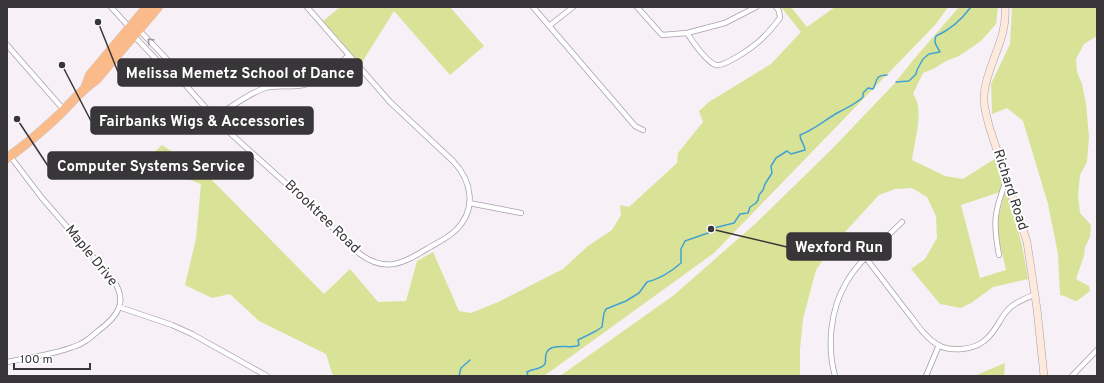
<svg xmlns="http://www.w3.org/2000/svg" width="1104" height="383" font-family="Overpass,sans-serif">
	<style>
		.green { fill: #d9e397 }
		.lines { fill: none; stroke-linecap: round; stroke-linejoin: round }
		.stream { stroke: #44a1d3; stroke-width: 1.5 }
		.street-casing { stroke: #a7a1a7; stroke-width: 6 }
		.secondary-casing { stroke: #a7a1a7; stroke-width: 8 }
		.highway-casing { stroke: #cfcfcf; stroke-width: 10 }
		.street { stroke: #fff; stroke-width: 4.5 }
		.secondary { stroke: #feeadc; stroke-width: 7 }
		.highway { stroke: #faba89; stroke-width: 9 }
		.oneway { stroke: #9c9a9c }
		.labels { text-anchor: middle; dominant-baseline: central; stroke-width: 4; stroke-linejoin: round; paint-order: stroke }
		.street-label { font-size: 14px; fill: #393639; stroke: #fff }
		.leader { fill: none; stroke: #393639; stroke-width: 1.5 }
		.callout-dot { fill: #393639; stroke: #fff; stroke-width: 1.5 }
		.callout { fill: #393639; stroke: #393639; stroke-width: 1.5 }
		.callout-label { font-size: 15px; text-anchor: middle; font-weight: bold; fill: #fff }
	</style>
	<rect width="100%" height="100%" fill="#f7f0f6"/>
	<path class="green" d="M 340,7 L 450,7 L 484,46 L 450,75 L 394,11 L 361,64 L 323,21 Z
		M 781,7 L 791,7 L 807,27 L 835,7 L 948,7 L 936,24 L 714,253 L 544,376 L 333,376 L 326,354 L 259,321 L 230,294 L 212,298 L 185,285 L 196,239 L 201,184 L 188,179 L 172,176 L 146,160 L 162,145 L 206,174 L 324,294 L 350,269 L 378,302 L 406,301 L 417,261 L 433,252 L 459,311 L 471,313 L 498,302 L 563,269 L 588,246 L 612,230 L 621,215 L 620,205 L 629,207 L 677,163 L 678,153 L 703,122 L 699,111 L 709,102 L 771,64 L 801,32 Z
		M 959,7 L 998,7 L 996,24 L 981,41 L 959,56 L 946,61 L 935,68 L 923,73 L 913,94 C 925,109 914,142 912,160 L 945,176 L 963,179 L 996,158 L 1004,178 L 1000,192 L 961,205 L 980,278 L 1006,270 L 996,226 L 1005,192 L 1007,192 L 1022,245 L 1028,279 L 993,287 L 971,303 L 961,308 L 940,304 L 911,269 L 925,259 L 937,238 L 936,216 L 927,197 L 912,188 L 895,189 L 879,195 L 833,245 L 816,270 L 803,319 L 800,349 L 800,376 L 560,376 L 674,295 L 755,224 L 833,148 L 894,84 L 914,59 Z
		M 1012,7 L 1097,7 L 1097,36 L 1084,44 L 1076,59 L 1077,72 L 1082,84 L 1086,104 L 1089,137 L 1087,162 L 1080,175 L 1078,195 L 1080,213 L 1091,225 L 1090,237 L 1085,247 L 1084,256 L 1076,279 L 1089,286 L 1090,291 L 1077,301 C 1070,300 1067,296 1060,295 L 1058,254 L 1048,204 L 1023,121 L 1007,108 L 992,114 L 991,84 L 1010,44 Z
		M 1005,363 L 1004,376 L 974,376 Z"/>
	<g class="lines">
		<path class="stream" d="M 896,82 L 909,81 L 916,74 L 917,70 L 923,59 L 929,54 L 940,52 C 937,46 933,43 936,36 C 950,30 962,19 971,7
			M 459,376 L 461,368 L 470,360
			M 528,376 L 527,372 C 535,367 539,371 545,364 C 546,361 545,357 546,354 C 550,341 571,350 579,345 L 578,340 L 596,331 L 602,327 L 604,313 L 606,309 L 626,301 L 639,293 L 647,282 C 659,279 672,271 681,263 L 681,249 L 685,241 L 708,233 L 711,229 L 714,228 L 734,223 L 740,214 L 748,213 L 750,207 L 756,203 L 758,200 L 759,195 L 763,190 L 765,184 L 772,173 L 771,166 L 776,158 L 787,151 L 791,154 L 805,150 C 805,145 800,141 800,135 C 814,130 826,119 839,112 C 848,107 856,104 863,97 L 863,93 L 868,88 L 873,89 C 877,83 874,75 887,75"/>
		<defs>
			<path id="street" d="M 111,7 L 130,28
				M 533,7 L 635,126 L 643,130
				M 637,7 L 662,35 L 687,33
				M 756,7 L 725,23 L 687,33 C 693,42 706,62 716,65 C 724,67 750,49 757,43 C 766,36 773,27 780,18 L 779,11 L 776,7
				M 549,26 L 573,7
				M 137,30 L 139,30 L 180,73 L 182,81
				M 133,35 L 174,78 L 182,81 L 220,124 L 291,188 L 360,254 C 387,274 405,262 430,247 C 439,242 449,237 456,230 C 477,209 472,181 453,161 L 390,102 L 307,7
				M 7,45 L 64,110
				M 214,118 C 230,108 247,94 265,88 C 275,85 285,87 296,86 C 318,85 332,70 348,56
				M 469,203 L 521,213
				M 999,255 C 993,223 994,212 1006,181
				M 866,258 C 879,275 892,292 905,309 C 915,321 924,337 938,345 C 951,352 973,350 984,341 C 995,333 998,322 1006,312 C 1013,303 1024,299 1034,295
				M 119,307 L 172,325 L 192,334 L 267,376
				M 7,362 C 29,357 52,355 73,347 C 83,344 90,338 98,331 C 117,317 129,302 113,280 L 42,198 L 10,156
				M 835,376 C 827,347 830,310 846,283 C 859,260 883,241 902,222
				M 926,376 L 939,345
				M 1072,376 L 1097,350"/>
			<path id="secondary" d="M 1005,7 C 1008,40 986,65 984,95 C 983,106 987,118 990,129 L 1027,242 L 1037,309 L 1044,376"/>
			<path id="highway" d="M 85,88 L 90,75 L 147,7
				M 7,158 C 26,145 43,130 60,114 C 72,102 82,89 96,80 L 158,7"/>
		</defs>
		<use href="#street" class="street-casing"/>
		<use href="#secondary" class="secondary-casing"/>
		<use href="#highway" class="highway-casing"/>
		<use href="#street" class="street"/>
		<use href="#secondary" class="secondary"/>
		<use href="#highway" class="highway"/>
	</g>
	<defs><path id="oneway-chevron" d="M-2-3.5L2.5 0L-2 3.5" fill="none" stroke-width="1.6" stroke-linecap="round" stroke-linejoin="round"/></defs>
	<use class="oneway" href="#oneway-chevron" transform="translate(150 41) rotate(-136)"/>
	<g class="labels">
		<g class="street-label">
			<text transform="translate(1010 190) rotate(72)">Richard Road</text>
			<text transform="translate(322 217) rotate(44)">Brooktree Road</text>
			<text transform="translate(91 256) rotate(51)">Maple Drive</text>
		</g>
	</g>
	<path class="leader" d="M98 22L118 72M62 65L91 121M17 119L48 166M711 229L787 247"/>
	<g class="callout-dot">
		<circle cx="98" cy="22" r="4"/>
		<circle cx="62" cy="65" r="4"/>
		<circle cx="17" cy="119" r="4"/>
		<circle cx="711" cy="229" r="4"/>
	</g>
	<g class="callout">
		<rect x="118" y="59" width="244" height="27" rx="4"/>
		<rect x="91" y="107" width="222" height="27" rx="4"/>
		<rect x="48" y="152" width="205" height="27" rx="4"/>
		<rect x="787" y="233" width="104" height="27" rx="4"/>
	</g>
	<g class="callout-label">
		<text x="240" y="78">Melissa Memetz School of Dance</text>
		<text x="202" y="126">Fairbanks Wigs &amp; Accessories</text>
		<text x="151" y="171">Computer Systems Service</text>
		<text x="839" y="252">Wexford Run</text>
	</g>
	<rect width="1104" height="383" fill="none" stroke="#393639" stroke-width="16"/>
	<path d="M14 363v6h76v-6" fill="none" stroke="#393639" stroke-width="2"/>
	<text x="20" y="363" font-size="12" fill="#393639" stroke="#ffffff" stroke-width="3" paint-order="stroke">100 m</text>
</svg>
